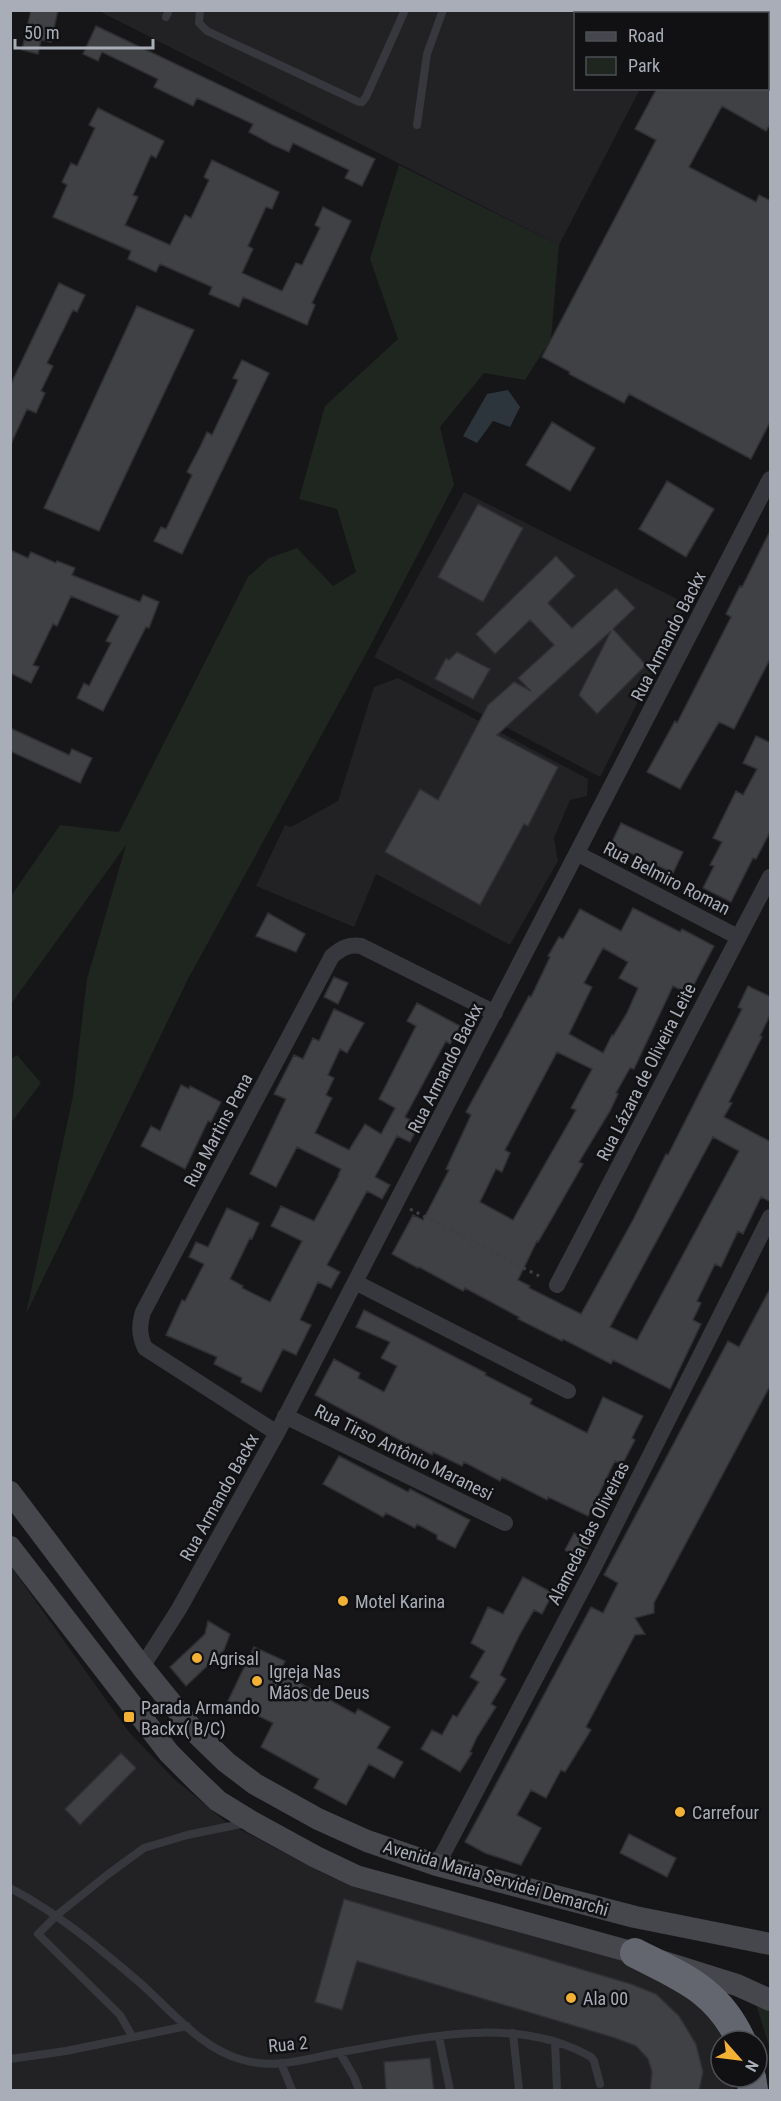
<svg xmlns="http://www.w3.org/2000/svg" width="781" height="2101" font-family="'Roboto Condensed',sans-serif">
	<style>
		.built { fill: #222225 }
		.green { fill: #1e261f }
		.water { fill: #2c353c }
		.building { fill: #404145; stroke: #303034; stroke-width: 1.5; fill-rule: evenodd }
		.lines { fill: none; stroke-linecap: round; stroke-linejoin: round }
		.path { stroke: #3d3f44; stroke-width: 3; stroke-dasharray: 3 4.5; stroke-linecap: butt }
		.lane { stroke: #37383d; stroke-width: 8 }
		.street { stroke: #37383d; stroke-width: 16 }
		.secondary { stroke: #45474d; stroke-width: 22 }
		.highway { stroke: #63666e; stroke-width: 30 }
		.poi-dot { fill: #f2b134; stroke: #111113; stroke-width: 2 }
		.labels { text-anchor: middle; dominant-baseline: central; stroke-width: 5; stroke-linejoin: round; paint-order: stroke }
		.street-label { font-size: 18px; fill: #a8adb8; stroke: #111113 }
		.poi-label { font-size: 18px; fill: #a8adb8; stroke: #111113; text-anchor: start }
	</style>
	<rect width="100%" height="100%" fill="#161618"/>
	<path class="built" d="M 99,11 L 680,11 L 679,14 L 576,14 L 576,88 L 640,89 L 559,245 Z
		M 464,492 L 687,604 L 600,777 L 374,657 Z
		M 398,678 L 588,779 L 587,796 L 570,800 L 554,838 L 558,861 L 510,945 L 376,874 L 354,927 L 256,886 L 285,825 L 291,827 L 338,801 L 374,687 Z
		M 10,1565 L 129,1732 L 173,1778 L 226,1822 L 329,1876 L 494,1923 L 610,1951 L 696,1996 L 720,2034 L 722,2041 L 721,2077 L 732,2077 L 734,2090 L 11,2090 Z"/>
	<path class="green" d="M 399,165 L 559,245 L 551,339 L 525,380 L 484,373 L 440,427 L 454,485 L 368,650 L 188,979 L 26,1314 L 73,1096 L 87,979 L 126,845 L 11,1004 L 11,896 L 60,825 L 119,832 L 248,577 L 269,558 L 297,548 L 333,586 L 356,572 L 337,509 L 299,499 L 325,406 L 398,339 L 370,259 Z
		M 17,1055 L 41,1083 L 11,1123 L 11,1059 Z
		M 755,2001 L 770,2012 L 770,2049 Z"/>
	<path class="water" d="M 508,390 L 520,407 L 510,427 L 493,421 L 477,443 L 463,436 L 487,394 Z"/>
	<path class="building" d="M 31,10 L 58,10 L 51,42 L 41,40 L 38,54 L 22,50 Z
		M 96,26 L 375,159 L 362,186 L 345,178 L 349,170 L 293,143 L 289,152 L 273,145 L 249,132 L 253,124 L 197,98 L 193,106 L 154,87 L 158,79 L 102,52 L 98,61 L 83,54 Z
		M 657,88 L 771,88 L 771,123 L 766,131 L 722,106 L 689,167 L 756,202 L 759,195 L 771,201 L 771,420 L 751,459 L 629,394 L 624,403 L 569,374 L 570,372 L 542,357 L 656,140 L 635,129 Z
		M 98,108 L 164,141 L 156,158 L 151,155 L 133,195 L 138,197 L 125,225 L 170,245 L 185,215 L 191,218 L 209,180 L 204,177 L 212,160 L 279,192 L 272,209 L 266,207 L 248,246 L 253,249 L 242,273 L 282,291 L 296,263 L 302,265 L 320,228 L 315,225 L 323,207 L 351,221 L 312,303 L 315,305 L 307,325 L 243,297 L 239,307 L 209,294 L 212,287 L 160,264 L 156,272 L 128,259 L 131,251 L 53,217 L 67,185 L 62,182 L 71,163 L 77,166 L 95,128 L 89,125 Z
		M 59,283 L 85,295 L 77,312 L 73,310 L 47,363 L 53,366 L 41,391 L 45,393 L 36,413 L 27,409 L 10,446 L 10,386 Z
		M 137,306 L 194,330 L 99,531 L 44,508 Z
		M 242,360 L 269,373 L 182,554 L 154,541 L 161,527 L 166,529 L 192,475 L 187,472 L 200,447 L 207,432 L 212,435 L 238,380 L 233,378 Z
		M 552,422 L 595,448 L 570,491 L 526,465 Z
		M 667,481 L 714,509 L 686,557 L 639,529 Z
		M 478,504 L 523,528 L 483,602 L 438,577 Z
		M 771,529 L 771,657 L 734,729 L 719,722 L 680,789 L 647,772 L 675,721 L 677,723 L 700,678 L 731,617 L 726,614 L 740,586 L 742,587 Z
		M 10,550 L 28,558 L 31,552 L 56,563 L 57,561 L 75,568 L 72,575 L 140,602 L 143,595 L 159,602 L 149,628 L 146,627 L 103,711 L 77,698 L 84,683 L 89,686 L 111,643 L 106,641 L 119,616 L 71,596 L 57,626 L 53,624 L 33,665 L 39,667 L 31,683 L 10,673 Z
		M 556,556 L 575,576 L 548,603 L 572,628 L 616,588 L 635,608 L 613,629 L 646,665 L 597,714 L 579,695 L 611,631 L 497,735 L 558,767 L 528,826 L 524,824 L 480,905 L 385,852 L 420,789 L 438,800 L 488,705 L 514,682 L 531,691 L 518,678 L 554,645 L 530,620 L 495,654 L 476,634 Z
		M 457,652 L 490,669 L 473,699 L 435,679 L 446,658 L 449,660 Z
		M 10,728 L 69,755 L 72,749 L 92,758 L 80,783 L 10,751 Z
		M 756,736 L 771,743 L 771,830 L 756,859 L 753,858 L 731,902 L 703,888 L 714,866 L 710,865 L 722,842 L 713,838 L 736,791 L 743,795 L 757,769 L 743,763 Z
		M 621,823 L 683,852 L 673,873 L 611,844 Z
		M 633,908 L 680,932 L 682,929 L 714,946 L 689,994 L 673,986 L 634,1069 L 630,1068 L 616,1093 L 618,1094 L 610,1111 L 579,1162 L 583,1164 L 551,1220 L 538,1242 L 537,1241 L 518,1280 L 530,1286 L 529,1288 L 581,1314 L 633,1220 L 666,1154 L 668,1155 L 742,1009 L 738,1007 L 748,986 L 771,997 L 771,1013 L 760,1036 L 762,1037 L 729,1102 L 732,1103 L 724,1117 L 771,1142 L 771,1202 L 761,1197 L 743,1234 L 738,1231 L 721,1267 L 715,1264 L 697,1301 L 701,1303 L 693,1320 L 701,1324 L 670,1389 L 613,1360 L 611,1364 L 563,1339 L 562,1341 L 518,1319 L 519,1317 L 465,1288 L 463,1291 L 419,1267 L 418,1268 L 392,1254 L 413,1215 L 423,1220 L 449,1170 L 446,1169 L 471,1115 L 466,1112 L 529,996 L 531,997 L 550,957 L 548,956 L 559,937 L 563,939 L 580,909 L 621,931 ZM 603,948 L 628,962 L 619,978 L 638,988 L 627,1013 L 613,1036 L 612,1035 L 603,1053 L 569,1034 L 592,987 L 584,983 ZM 557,1052 L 592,1069 L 571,1108 L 576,1110 L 513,1220 L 480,1202 L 496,1169 L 502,1172 L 510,1153 L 505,1150 ZM 713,1137 L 739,1151 L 637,1340 L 610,1327 Z
		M 268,913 L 305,934 L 296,952 L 256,936 Z
		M 334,977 L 348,983 L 338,1004 L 324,997 Z
		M 417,1003 L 460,1026 L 450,1044 L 446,1041 L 405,1117 L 419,1125 L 410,1142 L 397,1136 L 375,1177 L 390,1185 L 382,1199 L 367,1191 L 327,1265 L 340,1272 L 331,1288 L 318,1282 L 300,1320 L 311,1325 L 296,1355 L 283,1349 L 261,1392 L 241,1382 L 242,1378 L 214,1364 L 217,1357 L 166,1335 L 182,1300 L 185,1301 L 204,1264 L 189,1257 L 196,1242 L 208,1247 L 227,1208 L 259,1223 L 252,1239 L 250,1238 L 230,1279 L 243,1286 L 242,1288 L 270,1302 L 302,1241 L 271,1226 L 281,1206 L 314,1221 L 339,1175 L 338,1175 L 341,1169 L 297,1147 L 276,1187 L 250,1174 L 286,1099 L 274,1094 L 294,1055 L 303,1059 L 313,1038 L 319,1041 L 334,1009 L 364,1023 L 347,1053 L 340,1049 L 328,1075 L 334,1078 L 326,1095 L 332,1098 L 315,1133 L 349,1150 L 365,1124 L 381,1134 L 395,1108 L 379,1099 L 416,1026 L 407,1021 Z
		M 181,1085 L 189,1089 L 190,1086 L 221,1102 L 211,1122 L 208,1121 L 185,1169 L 141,1146 L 151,1126 L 160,1131 Z
		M 771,1287 L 771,1384 L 654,1603 L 654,1613 L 635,1618 L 645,1634 L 635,1635 L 586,1727 L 591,1730 L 565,1772 L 561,1770 L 546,1798 L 531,1790 L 517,1815 L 541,1828 L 521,1865 L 485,1853 L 465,1842 L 591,1607 L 603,1613 L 618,1583 L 604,1575 L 728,1341 L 739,1347 Z
		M 364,1310 L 486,1373 L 485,1375 L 532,1399 L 530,1404 L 587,1433 L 603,1397 L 643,1416 L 632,1438 L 635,1440 L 622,1465 L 615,1461 L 588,1516 L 548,1497 L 547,1500 L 502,1477 L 500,1481 L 464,1462 L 462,1466 L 433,1452 L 432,1455 L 410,1443 L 409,1445 L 315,1395 L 334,1359 L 360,1373 L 358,1378 L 384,1392 L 397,1366 L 381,1358 L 390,1342 L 356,1327 Z
		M 339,1456 L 408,1492 L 410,1489 L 470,1520 L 455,1548 L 437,1539 L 437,1535 L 417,1524 L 415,1528 L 386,1513 L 383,1517 L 323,1484 Z
		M 574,1533 L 591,1542 L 581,1559 L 565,1550 Z
		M 523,1577 L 553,1593 L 542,1614 L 534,1610 L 520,1634 L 500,1675 L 506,1679 L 491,1704 L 496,1707 L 477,1737 L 470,1752 L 472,1753 L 460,1772 L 421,1749 L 432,1730 L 442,1735 L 453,1715 L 457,1717 L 479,1682 L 470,1677 L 485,1651 L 471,1643 L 488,1607 L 503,1614 Z
		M 208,1621 L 230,1634 L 224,1650 L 186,1686 L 170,1667 L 205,1634 Z
		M 254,1647 L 285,1661 L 280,1672 L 355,1714 L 358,1709 L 390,1727 L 377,1748 L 403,1762 L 394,1778 L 369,1764 L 346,1805 L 314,1788 L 319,1779 L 261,1747 L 273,1723 L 228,1701 Z
		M 121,1753 L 136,1768 L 80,1825 L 65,1809 Z
		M 629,1834 L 676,1858 L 667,1877 L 620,1853 Z
		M 344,1899 L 631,1984 L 656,1994 L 679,2016 L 696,2044 L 703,2072 L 699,2091 L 650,2091 L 652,2072 L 648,2059 L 636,2046 L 615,2038 L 357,1961 L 342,2010 L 315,2002 Z
		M 430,2058 L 434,2091 L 386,2091 L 384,2062 Z"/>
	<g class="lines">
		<path class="path" d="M 410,1209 L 543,1278"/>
		<path class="lane" d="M 200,10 L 199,23 L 207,31 L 359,102 L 362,102 L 366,97 L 405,10
			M 166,17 L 169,10
			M 417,125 L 427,54 L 443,10
			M 10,1888 C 58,1913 98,1947 139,1982 C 171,2010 201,2049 243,2060 C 277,2070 309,2058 342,2052 C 421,2038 517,2014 591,2057 L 594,2061 L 600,2084
			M 513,2033 L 519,2090
			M 132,2036 L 120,2015 L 38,1934 L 57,1915 L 107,1875 L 144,1848 L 187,1835 L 246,1823
			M 439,2037 L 450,2090
			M 555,2042 L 557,2090
			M 340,2053 L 354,2077 L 359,2090
			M 10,2059 L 66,2051 L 187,2026
			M 281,2063 L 292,2090"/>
		<path class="street" d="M 578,854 L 738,937
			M 355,1282 L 568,1391
			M 557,1285 L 770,877
			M 285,1416 L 505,1523
			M 277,1433 L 145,1348 C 139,1335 139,1325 143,1312 L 332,956 C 342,948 349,944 361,946 L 495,1013
			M 142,1667 L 179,1609 L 277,1433 L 770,479
			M 437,1865 L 595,1565 L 770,1217"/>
		<path class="secondary" d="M 10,1492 L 142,1667 L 194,1731 L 226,1762 L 255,1784 L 318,1819 L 367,1841 L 437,1865 L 635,1917 L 770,1944
			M 10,1547 L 169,1753 L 195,1779 L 218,1801 L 252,1822 L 316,1857 L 356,1876 L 635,1953 L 737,1985 L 770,2000"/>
		<path class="highway" d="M 635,1953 C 682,1977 718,1990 741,2041
			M 751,2077 L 753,2090"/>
	</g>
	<g class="poi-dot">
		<circle cx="343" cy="1601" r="6"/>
		<circle cx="197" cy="1658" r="6"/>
		<circle cx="257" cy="1681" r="6"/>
		<rect x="123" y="1711" width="12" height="12" rx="3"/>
		<circle cx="680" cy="1812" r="6"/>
		<circle cx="571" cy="1998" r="6"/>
	</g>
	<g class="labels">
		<g class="street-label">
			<text transform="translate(668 636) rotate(-63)">Rua Armando Backx</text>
			<text transform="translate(667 878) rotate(27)">Rua Belmiro Roman</text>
			<text transform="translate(445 1068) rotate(-63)">Rua Armando Backx</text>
			<text transform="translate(646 1072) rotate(-63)">Rua Lázara de Oliveira Leite</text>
			<text transform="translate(218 1130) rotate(-62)">Rua Martins Pena</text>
			<text transform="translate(404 1452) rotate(26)">Rua Tirso Antônio Maranesi</text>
			<text transform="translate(219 1497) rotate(-61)">Rua Armando Backx</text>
			<text transform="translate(588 1533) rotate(-63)">Alameda das Oliveiras</text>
			<text transform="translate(496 1878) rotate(16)">Avenida Maria Servidei Demarchi</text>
			<text transform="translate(288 2044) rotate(-5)">Rua 2</text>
		</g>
		<g class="poi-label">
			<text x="355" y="1601">Motel Karina</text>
			<text x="209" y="1658">Agrisal</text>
			<text x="269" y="1671">Igreja Nas<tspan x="269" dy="21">Mãos de Deus</tspan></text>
			<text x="141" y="1707">Parada Armando<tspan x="141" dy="21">Backx( B/C)</tspan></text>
			<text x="692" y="1812">Carrefour</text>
			<text x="583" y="1998">Ala 00</text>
		</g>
	</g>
	<rect width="781" height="2101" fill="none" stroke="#a8adb8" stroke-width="24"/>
	<rect x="574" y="12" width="195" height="78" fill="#111113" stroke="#4d4f55" stroke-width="1.5"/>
	<rect x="586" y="32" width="30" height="9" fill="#45474d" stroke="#4d4f55" stroke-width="1.5"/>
	<text x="628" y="42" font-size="18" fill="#a8adb8">Road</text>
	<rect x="586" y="57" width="30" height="18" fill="#1e261f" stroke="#4d4f55" stroke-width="1.5"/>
	<text x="628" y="72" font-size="18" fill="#a8adb8">Park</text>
	<g transform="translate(739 2059) rotate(118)"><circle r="28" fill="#111113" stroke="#4d4f55" stroke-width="1.5"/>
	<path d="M0-4.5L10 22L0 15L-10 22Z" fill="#f2b134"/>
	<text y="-9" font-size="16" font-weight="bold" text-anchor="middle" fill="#a8adb8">N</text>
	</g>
	<path d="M15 39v9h138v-9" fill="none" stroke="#a8adb8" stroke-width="3"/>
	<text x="24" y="39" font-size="18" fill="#a8adb8" stroke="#111113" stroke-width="4.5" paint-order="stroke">50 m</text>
</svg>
